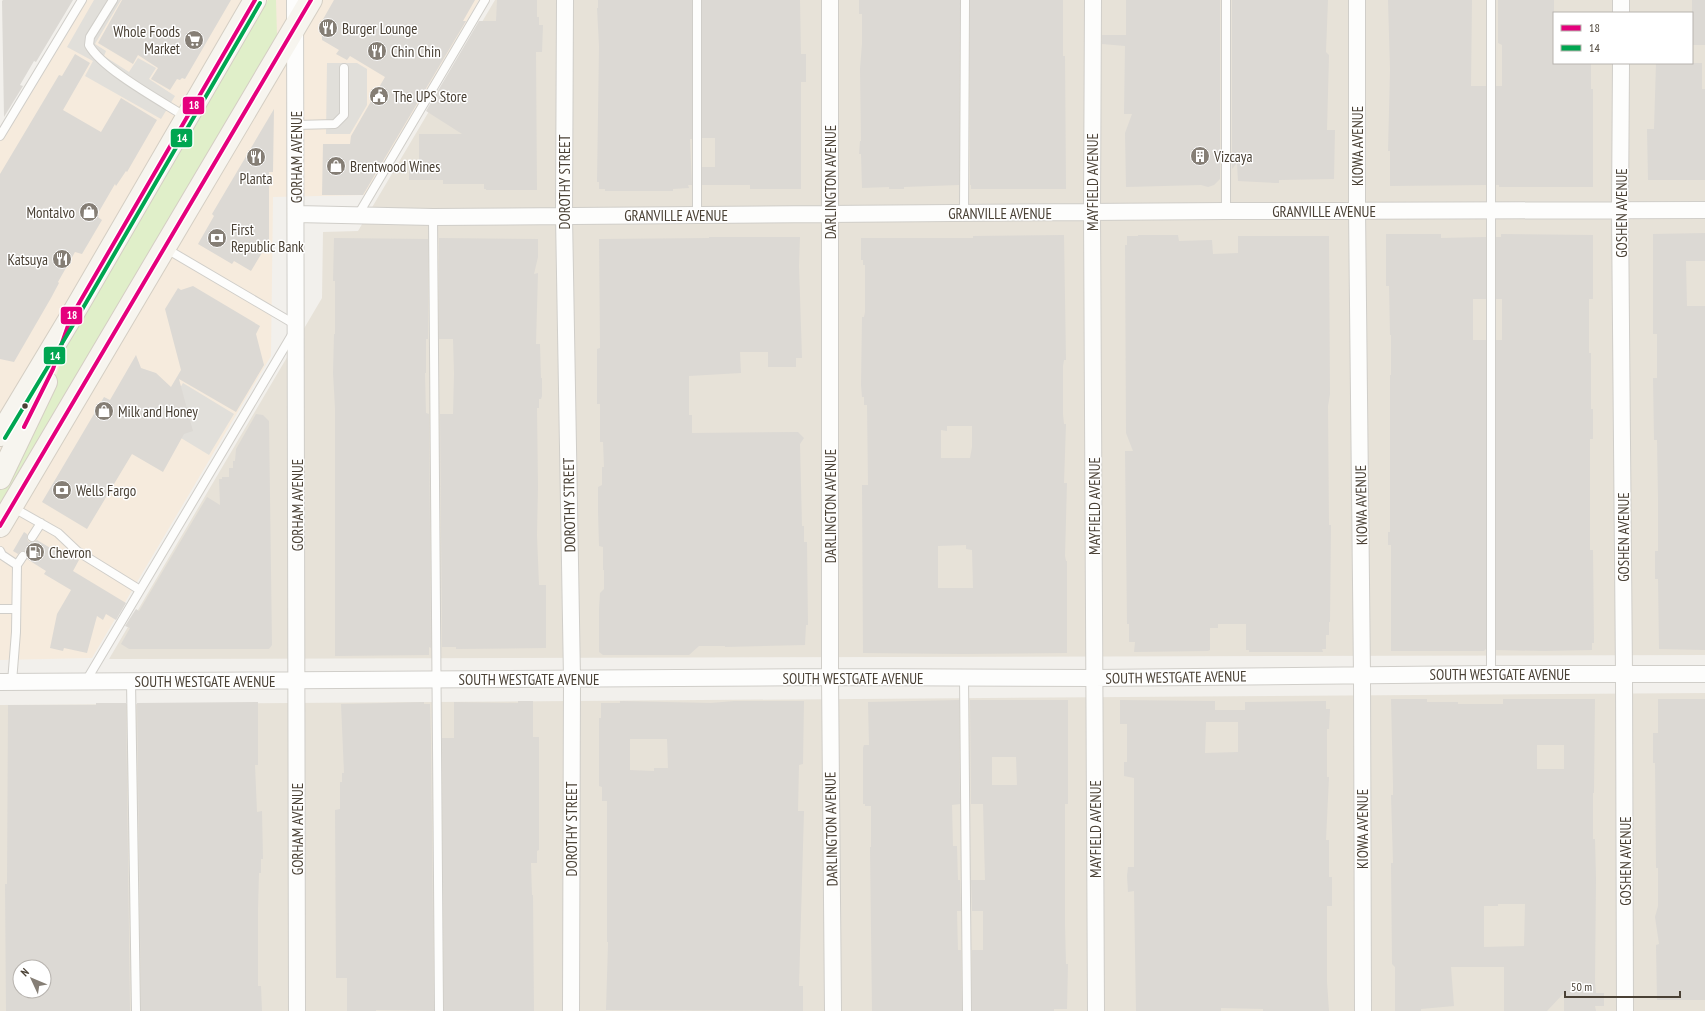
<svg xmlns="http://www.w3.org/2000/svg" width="1705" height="1011" font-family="'PT Sans Narrow',sans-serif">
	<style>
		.residential { fill: #e7e2d8; fill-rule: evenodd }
		.commercial { fill: #f6ebdd }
		.green { fill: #e0efc9 }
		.parking { fill: #e1dfda }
		.building { fill: #dcd9d4; fill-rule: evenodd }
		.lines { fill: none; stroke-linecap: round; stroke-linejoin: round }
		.service-casing { stroke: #d0cec9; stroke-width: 10 }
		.minor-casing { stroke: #d0cec9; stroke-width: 18 }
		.secondary-casing { stroke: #d4cec3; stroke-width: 24 }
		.service { stroke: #fdfdfc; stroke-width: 8 }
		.minor { stroke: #fdfdfc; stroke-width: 16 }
		.secondary { stroke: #f7f5ef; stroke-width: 22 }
		.bus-1-casing { stroke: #fff; stroke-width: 7 }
		.bus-2-casing { stroke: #fff; stroke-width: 7 }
		.bus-1 { stroke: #e5007d; stroke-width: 4 }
		.bus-2 { stroke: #00a651; stroke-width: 4 }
		.bus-dot { fill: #4a4135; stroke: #fff; stroke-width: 1.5 }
		.labels { text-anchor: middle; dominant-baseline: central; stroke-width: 3; stroke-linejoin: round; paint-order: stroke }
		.poi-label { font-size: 15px; fill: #4a4135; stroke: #fff; text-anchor: start }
		.street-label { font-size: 15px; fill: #4a4135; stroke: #fff }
		.line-badge { stroke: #fff; stroke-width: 1.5 }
		.badge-label { font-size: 11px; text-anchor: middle; font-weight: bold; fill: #fff }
	</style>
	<rect width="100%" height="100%" fill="#f2f0ec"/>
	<path class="residential" d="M 495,0 L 1705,0 L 1705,655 L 109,659 L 322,298 L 323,232 L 358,231 ZM 1554,13 L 1692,13 L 1692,63 L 1554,63 Z
		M 1705,693 L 1705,1011 L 0,1011 L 0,705 ZM 20,967 L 44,967 L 44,991 L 20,991 Z"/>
	<path class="commercial" d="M 82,0 L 479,0 L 366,195 L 273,197 L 271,356 L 92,658 L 0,660 L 0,129 Z"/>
	<path class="green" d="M 268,0 L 276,0 L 277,36 L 0,505 L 0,490 L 57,373 L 69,338 L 75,327 Z"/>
	<path class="parking" d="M 94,0 L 121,0 L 95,44 L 106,51 L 104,56 L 129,72 L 138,58 L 156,68 L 149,79 L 175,96 L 161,119 L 85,76 L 93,61 L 67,47 Z
		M 327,63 L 357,63 L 367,69 L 367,105 L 350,134 L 326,134 Z
		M 183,383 L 234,414 L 209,455 L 158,424 Z"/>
	<path class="building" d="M 3,0 L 73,0 L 36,62 L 34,61 L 20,85 L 23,86 L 4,117 L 2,1 Z
		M 122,0 L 231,0 L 185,79 L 182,78 L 180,80 L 177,79 L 170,90 L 151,79 L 158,68 L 138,55 L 133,64 L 98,43 Z
		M 334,0 L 475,0 L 463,21 L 466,21 L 363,195 L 322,195 L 323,144 L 350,144 L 351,136 L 385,77 L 350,56 L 347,60 L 336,54 L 339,50 L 322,40 L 322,21 Z
		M 497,0 L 537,0 L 537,17 L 539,17 L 539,25 L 543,25 L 542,52 L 536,52 L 537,190 L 486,190 L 486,189 L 484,189 L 484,184 L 443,184 L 443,180 L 409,180 L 409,165 L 419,165 L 419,134 L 462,134 L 426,111 L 479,21 L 496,21 Z
		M 598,0 L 692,0 L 692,139 L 690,139 L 692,185 L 688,185 L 689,188 L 673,189 L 673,191 L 605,191 L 605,189 L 599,189 L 599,182 L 597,182 L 599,46 L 597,8 L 598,8 Z
		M 702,0 L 800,0 L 801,54 L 806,54 L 806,82 L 801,82 L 801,189 L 750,189 L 750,185 L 702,185 L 702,167 L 715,167 L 715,138 L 702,138 Z
		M 859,0 L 960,0 L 959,185 L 904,187 L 904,189 L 889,189 L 889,187 L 862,188 L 861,154 L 859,154 L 860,141 L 861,141 L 860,69 L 862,44 L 862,14 L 859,14 Z
		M 970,0 L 1063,0 L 1063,56 L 1065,56 L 1066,189 L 971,189 L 971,185 L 970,185 Z
		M 1126,0 L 1220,0 L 1220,179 L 1214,185 L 1208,187 L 1201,185 L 1126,187 L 1125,133 L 1132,114 L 1124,114 L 1125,46 L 1102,44 L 1102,35 L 1126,35 Z
		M 1232,0 L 1328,0 L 1326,52 L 1329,55 L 1327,130 L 1335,130 L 1334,179 L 1279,180 L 1279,183 L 1275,183 L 1238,181 L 1237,163 L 1232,169 Z
		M 1388,0 L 1472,0 L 1471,86 L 1486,86 L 1486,185 L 1390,186 L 1390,151 L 1388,151 L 1390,70 Z
		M 1498,0 L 1554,0 L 1554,63 L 1591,63 L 1591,89 L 1593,89 L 1593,187 L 1499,187 L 1499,185 L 1496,185 L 1496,86 L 1502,86 L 1502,45 L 1498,43 Z
		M 1692,0 L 1705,0 L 1705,45 L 1692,45 Z
		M 75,54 L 90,63 L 63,110 L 101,132 L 121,98 L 157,120 L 127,172 L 126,171 L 116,186 L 115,184 L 97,215 L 99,215 L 98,217 L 102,220 L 82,254 L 75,252 L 58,282 L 59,283 L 51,298 L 14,362 L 0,359 L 0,174 L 59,75 L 62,76 Z
		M 1656,63 L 1702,63 L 1702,89 L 1705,89 L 1705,180 L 1648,180 L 1647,129 L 1654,129 Z
		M 274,109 L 273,172 L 269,172 L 269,241 L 251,271 L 234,261 L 232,264 L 198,244 L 214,216 L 212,214 Z
		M 1705,233 L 1705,261 L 1686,261 L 1687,306 L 1705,306 L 1705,650 L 1659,649 L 1658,579 L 1655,579 L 1655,551 L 1658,551 L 1658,498 L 1657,440 L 1654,440 L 1653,378 L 1657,378 L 1657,334 L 1653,334 L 1653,234 Z
		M 1386,234 L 1441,234 L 1441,238 L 1486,237 L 1486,299 L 1473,299 L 1473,340 L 1486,340 L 1486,649 L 1484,651 L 1391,651 L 1391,545 L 1388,545 L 1388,532 L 1390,532 L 1390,375 L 1391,375 L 1391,335 L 1390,335 L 1389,286 L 1386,286 Z
		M 1501,234 L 1593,235 L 1593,299 L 1589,299 L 1589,353 L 1591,353 L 1591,409 L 1593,409 L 1593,439 L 1590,439 L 1590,550 L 1593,550 L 1594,643 L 1592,643 L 1592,650 L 1544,651 L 1496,650 L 1496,340 L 1502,340 L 1502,299 L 1496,299 L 1496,237 L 1501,237 Z
		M 1064,235 L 1066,360 L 1064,360 L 1063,366 L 1063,414 L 1064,424 L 1066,424 L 1064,483 L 1067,483 L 1065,556 L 1066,561 L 1067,561 L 1067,653 L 963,654 L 863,653 L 862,485 L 868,485 L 867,405 L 864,405 L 864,397 L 862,397 L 861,385 L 862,317 L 864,317 L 865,312 L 865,265 L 863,265 L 863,260 L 861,260 L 861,238 L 973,238 L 973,236 ZM 947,426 L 972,426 L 972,447 L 970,458 L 941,458 L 941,430 L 947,431 ZM 966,545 L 966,549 L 972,550 L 973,588 L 938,588 L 938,546 Z
		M 1138,235 L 1178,235 L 1179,241 L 1212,240 L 1213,254 L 1238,253 L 1238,236 L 1329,236 L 1330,394 L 1328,406 L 1329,525 L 1331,525 L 1330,622 L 1329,622 L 1329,635 L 1326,635 L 1326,649 L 1322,649 L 1323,652 L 1249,652 L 1249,650 L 1246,650 L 1246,624 L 1218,624 L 1218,628 L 1210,628 L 1210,650 L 1208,651 L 1134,652 L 1135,642 L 1129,642 L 1129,624 L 1127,624 L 1125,451 L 1133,451 L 1126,433 L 1125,245 L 1127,245 L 1127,236 L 1138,236 Z
		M 709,237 L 800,237 L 799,266 L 802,358 L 796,358 L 796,367 L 768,367 L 768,352 L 740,352 L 741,373 L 689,376 L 689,415 L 692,415 L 692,433 L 798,432 L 804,438 L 800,444 L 802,526 L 804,526 L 804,542 L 807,542 L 808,625 L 806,625 L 805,645 L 725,647 L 725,646 L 699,646 L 689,655 L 603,655 L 599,652 L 599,609 L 600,593 L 604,589 L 604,570 L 603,570 L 603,547 L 599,546 L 598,511 L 598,487 L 602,485 L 602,467 L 604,467 L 603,442 L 600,442 L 600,404 L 597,404 L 597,349 L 600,348 L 599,239 L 709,238 Z
		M 334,238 L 428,239 L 428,339 L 426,339 L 426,373 L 425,373 L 426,413 L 429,414 L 431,648 L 429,647 L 429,655 L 335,656 L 335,408 L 333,373 L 334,334 L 335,334 L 335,281 L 333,281 Z
		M 439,238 L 538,239 L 538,257 L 534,274 L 538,273 L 536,344 L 540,344 L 541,378 L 542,378 L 542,396 L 541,399 L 539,399 L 539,408 L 537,408 L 538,487 L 537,535 L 539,585 L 546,585 L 546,648 L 456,649 L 456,647 L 442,647 L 440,414 L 453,414 L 454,374 L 453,339 L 439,339 Z
		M 193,286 L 260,326 L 256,334 L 264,365 L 236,412 L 179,379 L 193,431 L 184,434 L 163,472 L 132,454 L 87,529 L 42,502 L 104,397 L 110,400 L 136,355 L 141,368 L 156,373 L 171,387 L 181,370 L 165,309 L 178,288 L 181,290 Z
		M 256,414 L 263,415 L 269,421 L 272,645 L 269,649 L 129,649 L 121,644 L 130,628 L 125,626 L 136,609 L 139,611 L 207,497 L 220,505 L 219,479 L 222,479 L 222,477 L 229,477 L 229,468 L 233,468 L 233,461 L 235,461 L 236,449 Z
		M 24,532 L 27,534 L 27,539 L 29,542 L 34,542 L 37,540 L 57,552 L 59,548 L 79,560 L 73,571 L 126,603 L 116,620 L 106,614 L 103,620 L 97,616 L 87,653 L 64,648 L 63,651 L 50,648 L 57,614 L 71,590 L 44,574 L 46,571 L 27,559 L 28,556 L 26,552 L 21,551 L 18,554 L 13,551 Z
		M 1391,699 L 1427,699 L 1427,702 L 1458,702 L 1458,704 L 1503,704 L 1503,699 L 1595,699 L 1594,793 L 1593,793 L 1593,839 L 1595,839 L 1596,878 L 1595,982 L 1596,993 L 1604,993 L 1604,1006 L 1595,1006 L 1596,1011 L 1564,1011 L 1564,993 L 1547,1011 L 1504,1011 L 1504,967 L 1451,967 L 1454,1006 L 1421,1009 L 1421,1011 L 1395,1011 L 1395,967 L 1392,964 L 1391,863 L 1393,863 L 1391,795 L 1393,795 L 1393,785 ZM 1537,745 L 1564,745 L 1564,769 L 1537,769 ZM 1498,904 L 1525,904 L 1524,946 L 1484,947 L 1484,906 L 1498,906 Z
		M 1658,699 L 1705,699 L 1705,1000 L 1657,1000 L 1656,945 L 1659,944 L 1655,917 L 1658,906 L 1658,868 L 1656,868 L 1655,763 L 1653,763 L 1653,733 L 1658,733 Z
		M 959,700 L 960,804 L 952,805 L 953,846 L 957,846 L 958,880 L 960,880 L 961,911 L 957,911 L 958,950 L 961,950 L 962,1011 L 872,1011 L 870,847 L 871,847 L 871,806 L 865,806 L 865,804 L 863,804 L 863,748 L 864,745 L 869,745 L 868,702 Z
		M 970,700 L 1068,700 L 1068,804 L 1065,804 L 1065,925 L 1066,964 L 1068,964 L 1067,1009 L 1054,1009 L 1054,1011 L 972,1011 L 972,950 L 983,950 L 983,911 L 972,911 L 971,880 L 985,880 L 983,804 L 971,804 ZM 992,757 L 1016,757 L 1017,785 L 992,785 Z
		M 1120,700 L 1215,701 L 1215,710 L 1245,710 L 1245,702 L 1326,701 L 1326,709 L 1330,709 L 1329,729 L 1327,729 L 1327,777 L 1329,777 L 1326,840 L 1329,840 L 1329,877 L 1332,877 L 1332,906 L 1327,906 L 1327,982 L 1329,1011 L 1263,1011 L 1263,1009 L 1221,1008 L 1221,1011 L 1136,1011 L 1134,891 L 1128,892 L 1127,876 L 1128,867 L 1134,867 L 1134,778 L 1124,776 L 1124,762 L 1127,762 L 1127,724 L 1120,724 ZM 1206,722 L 1238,722 L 1238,752 L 1205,753 Z
		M 518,701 L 533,701 L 533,737 L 539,737 L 539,850 L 537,851 L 537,863 L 531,863 L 532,895 L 533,895 L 534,1011 L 444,1011 L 442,738 L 454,738 L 454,702 L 518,703 Z
		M 620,701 L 711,703 L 734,701 L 804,701 L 803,764 L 799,765 L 798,811 L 804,811 L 799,986 L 803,986 L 803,1011 L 606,1010 L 608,942 L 607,942 L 607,801 L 602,801 L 602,787 L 599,786 L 599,718 L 601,718 L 601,703 L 620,703 ZM 630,739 L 667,739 L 668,768 L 654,768 L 654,771 L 630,770 Z
		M 258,702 L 258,765 L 255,765 L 257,812 L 262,811 L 263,859 L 261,859 L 261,873 L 259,873 L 258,909 L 258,986 L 261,986 L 262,1011 L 141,1011 L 137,703 Z
		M 424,702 L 424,704 L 430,704 L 431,738 L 434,1011 L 376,1010 L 376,1011 L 347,1011 L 347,978 L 336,978 L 335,810 L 340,809 L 340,782 L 342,782 L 342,773 L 344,773 L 341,704 Z
		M 96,703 L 126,703 L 130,1011 L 6,1011 L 5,884 L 7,884 L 8,705 L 96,705 ZM 20,967 L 44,967 L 44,991 L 20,991 Z"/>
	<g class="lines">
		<defs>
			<path id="service" d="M 113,0 L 90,37 L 89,45 C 102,69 161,101 186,117
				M 697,0 L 697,215
				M 296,125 L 335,124 L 344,115 L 344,68
				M 0,136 L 82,0
				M 1226,211 L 1226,0
				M 964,214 L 965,0
				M 358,215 L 485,0
				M 433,217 L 439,1011
				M 165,248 L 296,325
				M 12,507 L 58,533 L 77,551 L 140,590
				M 32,537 L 41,523
				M 0,551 L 2,555 L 17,565
				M 0,609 L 16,609
				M 1491,674 L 1491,0
				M 964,677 L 967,1011
				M 86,681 L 293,333
				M 131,681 L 136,1011
				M 12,682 L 16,632 L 17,565 L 23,556"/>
			<path id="minor" d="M 295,0 L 297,1011
				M 565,0 L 564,216 L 572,678 L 571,1011
				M 830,0 L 830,677 L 833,1011
				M 1093,0 L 1092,212 L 1096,1011
				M 1357,0 L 1357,211 L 1362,675 L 1363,1011
				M 1621,13 L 1621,0
				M 1621,63 L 1620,211 L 1624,674 L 1625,1011
				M 296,214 L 433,217 L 1226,211 L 1705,210
				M 0,682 L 830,677 L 1094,678 L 1491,674 L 1705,674"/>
			<path id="secondary" d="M 0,435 L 71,317 L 255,0
				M 0,478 L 46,382
				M 0,526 L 311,0"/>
		</defs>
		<use href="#service" class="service-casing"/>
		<use href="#minor" class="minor-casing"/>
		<use href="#secondary" class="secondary-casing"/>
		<use href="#service" class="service"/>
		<use href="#minor" class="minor"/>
		<use href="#secondary" class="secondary"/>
		<defs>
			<path id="bus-1" d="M 24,427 L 53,369 L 71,317 L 255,0
				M 0,526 L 311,0"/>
			<path id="bus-2" d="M 5,438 L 76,320 L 260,3"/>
		</defs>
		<use href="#bus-1" class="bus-1-casing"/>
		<use href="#bus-2" class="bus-2-casing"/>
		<use href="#bus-1" class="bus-1"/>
		<use href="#bus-2" class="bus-2"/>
	</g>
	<defs>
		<symbol id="restaurant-disc" viewBox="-11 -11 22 22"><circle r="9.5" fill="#857e75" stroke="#fff"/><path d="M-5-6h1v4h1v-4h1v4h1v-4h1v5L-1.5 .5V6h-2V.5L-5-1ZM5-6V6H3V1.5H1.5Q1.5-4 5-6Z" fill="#fff"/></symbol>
		<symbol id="supermarket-disc" viewBox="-11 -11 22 22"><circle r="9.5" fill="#857e75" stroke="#fff"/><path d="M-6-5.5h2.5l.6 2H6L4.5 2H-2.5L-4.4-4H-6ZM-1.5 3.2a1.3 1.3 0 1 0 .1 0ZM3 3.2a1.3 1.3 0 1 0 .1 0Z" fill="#fff"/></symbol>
		<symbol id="civic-disc" viewBox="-11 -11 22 22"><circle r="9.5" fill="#857e75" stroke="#fff"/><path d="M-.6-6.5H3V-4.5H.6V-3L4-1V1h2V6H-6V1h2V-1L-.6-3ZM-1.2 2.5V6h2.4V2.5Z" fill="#fff"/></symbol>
		<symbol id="building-disc" viewBox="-11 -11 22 22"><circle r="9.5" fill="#857e75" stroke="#fff"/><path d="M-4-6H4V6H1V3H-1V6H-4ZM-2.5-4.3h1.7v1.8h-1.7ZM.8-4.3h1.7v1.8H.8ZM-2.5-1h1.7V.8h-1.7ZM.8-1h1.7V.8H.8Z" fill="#fff"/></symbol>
		<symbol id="shop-disc" viewBox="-11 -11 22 22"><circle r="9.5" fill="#857e75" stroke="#fff"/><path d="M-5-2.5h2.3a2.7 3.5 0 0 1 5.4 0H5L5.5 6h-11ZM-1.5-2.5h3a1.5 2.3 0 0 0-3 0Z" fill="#fff"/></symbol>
		<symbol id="bank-disc" viewBox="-11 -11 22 22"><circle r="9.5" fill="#857e75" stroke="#fff"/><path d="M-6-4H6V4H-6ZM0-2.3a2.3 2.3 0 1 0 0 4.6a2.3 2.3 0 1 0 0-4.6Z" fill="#fff"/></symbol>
		<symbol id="fuel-disc" viewBox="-11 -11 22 22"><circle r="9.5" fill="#857e75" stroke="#fff"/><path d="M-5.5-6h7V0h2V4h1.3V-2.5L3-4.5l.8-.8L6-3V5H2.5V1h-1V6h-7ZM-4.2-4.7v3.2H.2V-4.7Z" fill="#fff"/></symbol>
	</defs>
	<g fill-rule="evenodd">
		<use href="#restaurant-disc" x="317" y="17" width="22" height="22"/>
		<use href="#supermarket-disc" x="183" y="29" width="22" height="22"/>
		<use href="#restaurant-disc" x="366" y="40" width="22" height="22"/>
		<use href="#civic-disc" x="368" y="85" width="22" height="22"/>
		<use href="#building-disc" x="1189" y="145" width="22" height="22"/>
		<use href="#restaurant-disc" x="245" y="146" width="22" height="22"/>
		<use href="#shop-disc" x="325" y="155" width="22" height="22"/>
		<use href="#shop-disc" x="78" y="201" width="22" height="22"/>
		<use href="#bank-disc" x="206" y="227" width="22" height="22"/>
		<use href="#restaurant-disc" x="51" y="248" width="22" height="22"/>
		<use href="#shop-disc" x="93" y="400" width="22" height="22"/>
		<use href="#bank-disc" x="51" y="479" width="22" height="22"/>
		<use href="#fuel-disc" x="24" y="541" width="22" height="22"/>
	</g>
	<circle class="bus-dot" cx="25" cy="406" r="3.5"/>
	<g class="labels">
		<g class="poi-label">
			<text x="342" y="28">Burger Lounge</text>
			<text x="180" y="31" text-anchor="end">Whole Foods<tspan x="180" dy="17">Market</tspan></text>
			<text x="391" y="51">Chin Chin</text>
			<text x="393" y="96">The UPS Store</text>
			<text x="1214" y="156">Vizcaya</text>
			<text x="350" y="166">Brentwood Wines</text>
			<text x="256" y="178" text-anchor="middle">Planta</text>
			<text x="75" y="212" text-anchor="end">Montalvo</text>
			<text x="231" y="229">First<tspan x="231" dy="17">Republic Bank</tspan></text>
			<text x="48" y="259" text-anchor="end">Katsuya</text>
			<text x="118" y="411">Milk and Honey</text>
			<text x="76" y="490">Wells Fargo</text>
			<text x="49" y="552">Chevron</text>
		</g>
		<g class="street-label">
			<text transform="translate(1357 146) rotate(-90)">KIOWA AVENUE</text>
			<text transform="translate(296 157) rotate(-90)">GORHAM AVENUE</text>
			<text transform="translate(564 182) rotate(-90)">DOROTHY STREET</text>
			<text transform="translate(830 182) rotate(-90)">DARLINGTON AVENUE</text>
			<text transform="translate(1092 182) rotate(-90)">MAYFIELD AVENUE</text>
			<text x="1324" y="211">GRANVILLE AVENUE</text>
			<text x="1000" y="213">GRANVILLE AVENUE</text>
			<text transform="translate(1621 213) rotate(-90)">GOSHEN AVENUE</text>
			<text x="676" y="215">GRANVILLE AVENUE</text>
			<text transform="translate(297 505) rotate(-90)">GORHAM AVENUE</text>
			<text transform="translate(569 505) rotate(-91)">DOROTHY STREET</text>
			<text transform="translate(1361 505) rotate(-91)">KIOWA AVENUE</text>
			<text transform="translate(830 506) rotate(-90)">DARLINGTON AVENUE</text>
			<text transform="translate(1094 506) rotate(-90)">MAYFIELD AVENUE</text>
			<text transform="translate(1623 537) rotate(-90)">GOSHEN AVENUE</text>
			<text x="1500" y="674">SOUTH WESTGATE AVENUE</text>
			<text transform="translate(1176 677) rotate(-1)">SOUTH WESTGATE AVENUE</text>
			<text x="853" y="678">SOUTH WESTGATE AVENUE</text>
			<text x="529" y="679">SOUTH WESTGATE AVENUE</text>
			<text x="205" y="681">SOUTH WESTGATE AVENUE</text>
			<text transform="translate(297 829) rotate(-90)">GORHAM AVENUE</text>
			<text transform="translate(571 829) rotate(-90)">DOROTHY STREET</text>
			<text transform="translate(831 829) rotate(-91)">DARLINGTON AVENUE</text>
			<text transform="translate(1095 829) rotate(-90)">MAYFIELD AVENUE</text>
			<text transform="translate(1362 829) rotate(-90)">KIOWA AVENUE</text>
			<text transform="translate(1625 861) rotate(-90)">GOSHEN AVENUE</text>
		</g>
	</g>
	<g class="line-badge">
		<rect x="182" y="96" width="23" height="19" rx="4" fill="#e5007d"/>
		<rect x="170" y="128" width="23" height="20" rx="4" fill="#00a651"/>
		<rect x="60" y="306" width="23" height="19" rx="4" fill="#e5007d"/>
		<rect x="43" y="346" width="23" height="19" rx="4" fill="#00a651"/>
	</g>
	<g class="badge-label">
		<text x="194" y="109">18</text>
		<text x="182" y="142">14</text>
		<text x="72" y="319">18</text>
		<text x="55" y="360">14</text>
	</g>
	<rect x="1553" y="12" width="140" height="52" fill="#ffffff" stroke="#b7b3ae"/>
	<rect x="1561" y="25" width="20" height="6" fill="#e5007d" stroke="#b7b3ae"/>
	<text x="1589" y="32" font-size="12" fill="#4a4135">18</text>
	<rect x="1561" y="45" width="20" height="6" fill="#00a651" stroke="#b7b3ae"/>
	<text x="1589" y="52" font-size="12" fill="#4a4135">14</text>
	<g transform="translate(32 979) rotate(314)"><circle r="19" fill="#ffffff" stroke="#b7b3ae"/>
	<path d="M0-3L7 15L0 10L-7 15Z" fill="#857e75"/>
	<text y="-6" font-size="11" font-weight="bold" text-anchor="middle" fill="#4a4135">N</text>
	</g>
	<path d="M1565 991v6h115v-6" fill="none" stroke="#4a4135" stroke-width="2"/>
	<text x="1571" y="991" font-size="12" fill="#4a4135" stroke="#ffffff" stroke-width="3" paint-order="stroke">50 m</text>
</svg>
